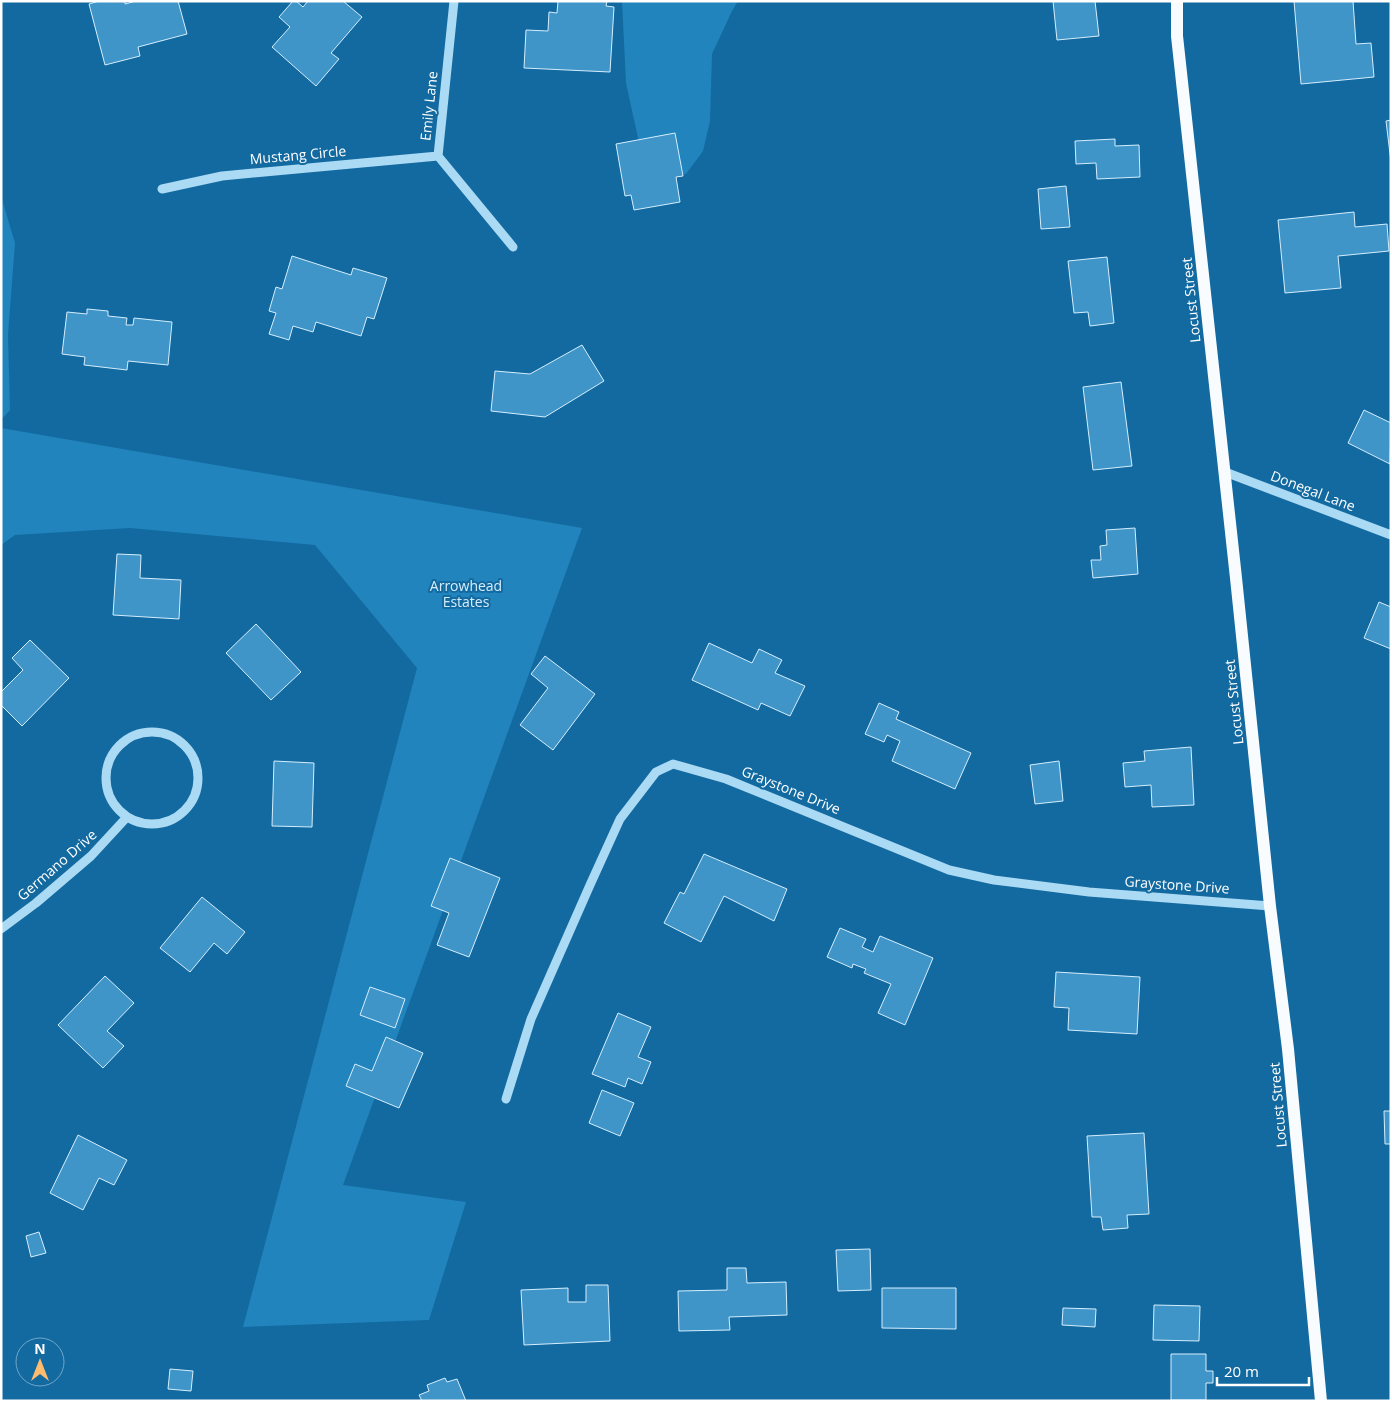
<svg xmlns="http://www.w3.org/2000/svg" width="1392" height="1402" font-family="'Open Sans',sans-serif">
<rect width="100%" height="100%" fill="#136aa0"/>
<path fill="#2184bd" d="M 622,1 L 738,1 L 732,11 L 712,54 L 710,121 L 703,151 L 686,174 L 661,178 L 638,138 L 626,83 Z
M 1,196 L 15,243 L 8,335 L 10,410 L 1,420 Z
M 1,428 L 582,528 L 343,1185 L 466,1202 L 429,1320 L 243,1327 L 417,668 L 315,545 L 130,528 L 15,535 L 1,545 Z"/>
<path fill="#4095c8" stroke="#d4eefe" d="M 99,1 L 125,1 L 125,4 L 136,1 L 178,1 L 187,34 L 138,47 L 140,56 L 105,65 L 89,4 Z
M 293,1 L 296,1 L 303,7 L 308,1 L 343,1 L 362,17 L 331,53 L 339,59 L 316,86 L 272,47 L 290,27 L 279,17 Z
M 558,1 L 607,1 L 606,6 L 614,7 L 610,72 L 524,68 L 526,30 L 548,31 L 549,12 L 557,13 Z
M 1053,1 L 1095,1 L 1099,36 L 1057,40 Z
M 1294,1 L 1353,1 L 1356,44 L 1371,43 L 1374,77 L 1301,84 Z
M 1391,120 L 1391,162 L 1386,121 Z
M 675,133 L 683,176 L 676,177 L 680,202 L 634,210 L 631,195 L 625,196 L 616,144 Z
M 1115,139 L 1115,146 L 1139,145 L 1140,177 L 1097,179 L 1096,163 L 1076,164 L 1075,141 Z
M 1066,186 L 1070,227 L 1041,229 L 1038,189 Z
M 1354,212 L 1355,227 L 1387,224 L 1389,251 L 1338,256 L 1341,288 L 1285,293 L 1278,220 Z
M 292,256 L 351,275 L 353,268 L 387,278 L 374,319 L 367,317 L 361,336 L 316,322 L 313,332 L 293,326 L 289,340 L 269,334 L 276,313 L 269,311 L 276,287 L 282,289 Z
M 1107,257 L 1114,323 L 1090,326 L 1088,312 L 1074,313 L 1068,261 Z
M 87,309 L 108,311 L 108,316 L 127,318 L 126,325 L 133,325 L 134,318 L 172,322 L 168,365 L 128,361 L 127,370 L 84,365 L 85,357 L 62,354 L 67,312 L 87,314 Z
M 582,345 L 604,381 L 545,417 L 491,411 L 495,371 L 530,374 Z
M 1121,382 L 1132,466 L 1093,470 L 1083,387 Z
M 1364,410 L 1391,423 L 1390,464 L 1348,443 Z
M 1135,528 L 1138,574 L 1093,578 L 1091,560 L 1101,560 L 1100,546 L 1107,545 L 1106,530 Z
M 117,554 L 141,555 L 140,578 L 181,580 L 179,619 L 113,615 Z
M 1379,602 L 1391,607 L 1391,649 L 1364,638 Z
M 256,624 L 301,672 L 271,700 L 226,653 Z
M 30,640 L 69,678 L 22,726 L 1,705 L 1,692 L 23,670 L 12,658 Z
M 709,643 L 752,663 L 759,649 L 782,660 L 775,673 L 805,686 L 790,716 L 761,703 L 758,710 L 692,680 Z
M 545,656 L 595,694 L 553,750 L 520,725 L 548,688 L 531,674 Z
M 879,703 L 899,712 L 896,719 L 971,753 L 955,789 L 892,761 L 900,741 L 887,735 L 884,742 L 865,734 Z
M 1191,747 L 1194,805 L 1152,807 L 1151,785 L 1125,787 L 1123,763 L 1145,761 L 1144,751 Z
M 274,761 L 314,763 L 312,827 L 272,826 Z
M 1059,761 L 1063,801 L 1035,804 L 1030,765 Z
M 704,854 L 787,889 L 774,921 L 724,896 L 701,942 L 664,923 L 680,892 L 684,894 Z
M 450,858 L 500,878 L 469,957 L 437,945 L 449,913 L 431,906 Z
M 202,897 L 245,932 L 227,954 L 214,943 L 190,972 L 160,948 Z
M 840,928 L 866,939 L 862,947 L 873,952 L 880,936 L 933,958 L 905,1025 L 878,1013 L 891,984 L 864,973 L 866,969 L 853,964 L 852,968 L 827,957 Z
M 1056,972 L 1140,977 L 1137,1034 L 1068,1030 L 1069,1008 L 1054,1007 Z
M 105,976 L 134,1003 L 107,1031 L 124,1046 L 103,1068 L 58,1025 Z
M 370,987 L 405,999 L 395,1028 L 360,1015 Z
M 618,1013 L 651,1027 L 638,1057 L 651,1062 L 642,1084 L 628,1078 L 625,1087 L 592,1074 Z
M 386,1037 L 423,1053 L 399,1108 L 346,1086 L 355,1064 L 372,1071 Z
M 602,1090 L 634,1103 L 620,1136 L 589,1123 Z
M 1384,1111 L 1391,1111 L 1391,1144 L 1385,1144 Z
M 1144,1133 L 1149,1214 L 1127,1215 L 1128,1228 L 1103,1230 L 1101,1217 L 1092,1217 L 1087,1136 Z
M 78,1135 L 127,1160 L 114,1185 L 99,1178 L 83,1210 L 50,1193 Z
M 39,1232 L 46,1253 L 31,1257 L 26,1236 Z
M 870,1249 L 871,1290 L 838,1291 L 836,1250 Z
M 727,1268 L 746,1268 L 747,1283 L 786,1282 L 787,1315 L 729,1317 L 730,1330 L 679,1331 L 678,1291 L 727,1290 Z
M 586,1285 L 608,1285 L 610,1341 L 524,1345 L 521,1290 L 568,1288 L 568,1302 L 586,1302 Z
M 882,1288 L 956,1288 L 956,1329 L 882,1328 Z
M 1154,1305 L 1200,1306 L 1199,1341 L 1153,1340 Z
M 1063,1308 L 1096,1309 L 1095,1327 L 1062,1325 Z
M 1171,1354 L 1206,1354 L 1206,1371 L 1213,1371 L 1213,1383 L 1206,1383 L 1206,1400 L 1171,1400 Z
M 170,1369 L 193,1371 L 191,1391 L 168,1389 Z
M 445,1378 L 447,1382 L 457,1379 L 466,1401 L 422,1401 L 419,1395 L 429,1391 L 427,1385 Z"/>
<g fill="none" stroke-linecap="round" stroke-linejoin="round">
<path stroke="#abdaf4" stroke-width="9" d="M 454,1 L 438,156 L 513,247
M 162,189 L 222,176 L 438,156
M 1225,472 L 1391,535
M106 778a46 46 0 1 1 92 0a46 46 0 1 1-92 0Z
M 1,929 L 36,903 L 91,856 L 127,817
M 506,1099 L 531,1019 L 590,885 L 620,819 L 656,772 L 673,764 L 726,779 L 949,870 L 994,880 L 1089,892 L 1270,906"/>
<path stroke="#f8fcff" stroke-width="12" d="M 1177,1 L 1177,36 L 1236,578 L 1270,906 L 1288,1049 L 1321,1401"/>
</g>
<g text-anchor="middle" stroke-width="4" stroke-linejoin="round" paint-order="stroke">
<g font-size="14" fill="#fff" stroke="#136aa0">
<text transform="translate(429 106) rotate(-84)" y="5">Emily Lane</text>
<text transform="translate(298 155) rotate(-5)" y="5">Mustang Circle</text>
<text transform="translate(1191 300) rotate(-96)" y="5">Locust Street</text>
<text transform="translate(1313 491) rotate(21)" y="5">Donegal Lane</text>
<text transform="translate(1234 702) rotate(-96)" y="5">Locust Street</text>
<text transform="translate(791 790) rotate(22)" y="5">Graystone Drive</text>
<text transform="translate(57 865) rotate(-41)" y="5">Germano Drive</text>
<text transform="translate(1177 885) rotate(4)" y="5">Graystone Drive</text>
<text transform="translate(1278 1105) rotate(-95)" y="5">Locust Street</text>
</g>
<g font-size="14" fill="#d4eefe" stroke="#136aa0">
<text x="466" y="591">Arrowhead<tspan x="466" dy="16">Estates</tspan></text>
</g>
</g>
<rect width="1392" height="1402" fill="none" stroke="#ffffff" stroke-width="5"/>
<g transform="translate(40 1362)"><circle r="24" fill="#136aa0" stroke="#71a6c6"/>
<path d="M0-4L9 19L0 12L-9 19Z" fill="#ffbb6e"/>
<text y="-8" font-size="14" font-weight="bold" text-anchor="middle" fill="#ffffff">N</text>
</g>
<path d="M1217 1377v8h92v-8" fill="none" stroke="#ffffff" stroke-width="2.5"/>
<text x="1224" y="1377" font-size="15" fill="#ffffff" stroke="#136aa0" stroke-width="4" paint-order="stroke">20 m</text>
</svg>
